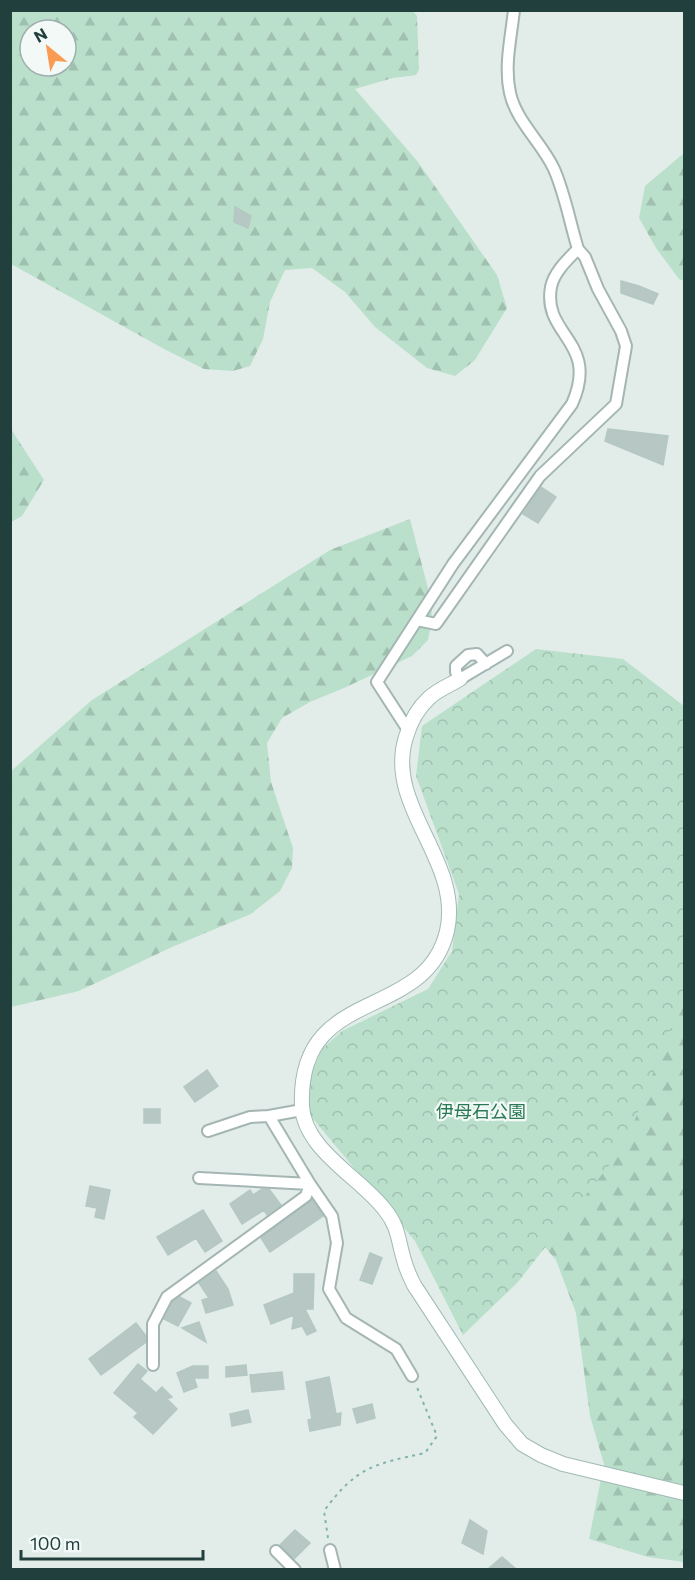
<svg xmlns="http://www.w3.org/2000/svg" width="695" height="1580" font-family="Commissioner,'Noto Sans JP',sans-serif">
<defs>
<pattern id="forest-firs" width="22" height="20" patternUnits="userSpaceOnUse" patternTransform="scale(1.5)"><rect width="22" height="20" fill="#bae0cb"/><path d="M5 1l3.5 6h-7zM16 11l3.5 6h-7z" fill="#a0c1af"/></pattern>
<pattern id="park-crowns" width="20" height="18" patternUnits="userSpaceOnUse" patternTransform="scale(1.5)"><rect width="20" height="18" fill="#bae0cb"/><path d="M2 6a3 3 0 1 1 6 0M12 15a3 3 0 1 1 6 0" fill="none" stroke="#a0c1af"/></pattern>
</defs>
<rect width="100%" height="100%" fill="#e2edea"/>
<path fill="url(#forest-firs)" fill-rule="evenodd" d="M 10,11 L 413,11 L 417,16 L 419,70 L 416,75 L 393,78 L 355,89 L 418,162 L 497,275 L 507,308 L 475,360 L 455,376 L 427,368 L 375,327 L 345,292 L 312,268 L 285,270 L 270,302 L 263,339 L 250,366 L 233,371 L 204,369 L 164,349 L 11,264 ZM 30,30 L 66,30 L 66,66 L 30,66 Z
M 684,153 L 684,281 L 679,279 L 656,248 L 639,218 L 645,186 Z
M 11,429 L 44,480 L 22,516 L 11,522 Z
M 410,519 L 431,600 L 432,619 L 428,640 L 412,656 L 344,688 L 310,702 L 282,718 L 267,743 L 271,782 L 293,848 L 292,868 L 280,891 L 251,914 L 172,947 L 79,991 L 11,1007 L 10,772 L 92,700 L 330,550 Z
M 684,833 L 684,1562 L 648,1557 L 589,1539 L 604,1464 L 590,1416 L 576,1313 L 556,1260 L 525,1224 Z"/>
<path fill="url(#park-crowns)" d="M 536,649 L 623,659 L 684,706 L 684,994 L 625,1145 L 518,1282 L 463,1335 L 415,1241 L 309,1114 L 303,1093 L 322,1049 L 342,1031 L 428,989 L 452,951 L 459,894 L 416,776 L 422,726 Z"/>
<path fill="#b7c8c4" stroke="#b4c7c3" stroke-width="1.5" d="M 235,207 L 251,216 L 248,228 L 234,222 Z
M 621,281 L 639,286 L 658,294 L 653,304 L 621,293 Z
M 608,429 L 668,436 L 663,465 L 605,441 Z
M 541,487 L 556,497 L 538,523 L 523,514 Z
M 207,1070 L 218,1086 L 195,1102 L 184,1087 Z
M 144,1109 L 160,1109 L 160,1123 L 144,1123 Z
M 90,1186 L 110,1190 L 104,1219 L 95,1217 L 97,1208 L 86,1206 Z
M 262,1189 L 269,1189 L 281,1205 L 267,1215 L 264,1210 L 242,1224 L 230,1204 L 250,1190 L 253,1195 Z
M 312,1200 L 323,1216 L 270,1252 L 261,1238 Z
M 203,1210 L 222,1241 L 205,1252 L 196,1238 L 168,1255 L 157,1237 Z
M 370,1253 L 382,1258 L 372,1284 L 360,1280 Z
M 216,1271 L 228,1289 L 233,1305 L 206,1313 L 202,1300 L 209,1298 L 199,1283 Z
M 294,1274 L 314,1274 L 313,1309 L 305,1309 L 316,1331 L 307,1335 L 302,1326 L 292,1329 L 294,1315 L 271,1324 L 264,1305 L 294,1293 Z
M 180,1297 L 191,1303 L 178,1326 L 164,1319 L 173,1302 Z
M 199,1322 L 206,1342 L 182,1328 Z
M 136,1323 L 146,1336 L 146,1342 L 101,1375 L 89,1359 Z
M 138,1364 L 147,1371 L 140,1379 L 156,1393 L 162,1387 L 172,1397 L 167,1399 L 177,1409 L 153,1434 L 134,1417 L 138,1413 L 114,1393 Z
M 246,1365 L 247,1375 L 226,1377 L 226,1367 Z
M 193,1366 L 208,1366 L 208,1378 L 194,1378 L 197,1387 L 184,1392 L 177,1373 Z
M 282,1372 L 284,1389 L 252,1392 L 250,1375 Z
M 329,1377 L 336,1414 L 341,1413 L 340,1425 L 310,1431 L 308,1420 L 312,1419 L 306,1382 Z
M 372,1404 L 375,1418 L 357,1423 L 353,1409 Z
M 248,1410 L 251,1422 L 232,1426 L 230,1414 Z
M 470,1520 L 487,1531 L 483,1554 L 462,1543 Z
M 295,1530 L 310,1543 L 294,1559 L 280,1545 Z
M 502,1557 L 516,1569 L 488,1569 Z"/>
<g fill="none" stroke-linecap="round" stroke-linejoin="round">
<g stroke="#a4b6b3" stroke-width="14">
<path id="street" d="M 417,620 L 436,624 L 540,476 L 616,404 L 626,346 L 621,331 L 598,289 L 585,257 L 578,249
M 486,664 L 477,654 L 468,655 L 456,666 L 456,672 L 460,679 L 507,651
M 408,730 L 377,682 L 453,564 L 572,404 C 600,341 542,336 551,287 C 554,272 568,259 578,249 C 570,223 565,194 554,169 C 542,143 516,121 510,93 C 504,66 511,38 514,10
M 302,1110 L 269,1116 L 310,1184 L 332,1216 L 337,1243 L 329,1289 L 346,1318 L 396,1349 L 412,1376
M 208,1131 L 250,1117 L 269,1116
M 199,1178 L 310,1184
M 153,1365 L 153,1324 L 167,1297 L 306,1196 L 310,1184
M 330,1550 L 335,1570
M 276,1551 L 295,1570"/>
</g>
<g stroke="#a0bab5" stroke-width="16">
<path id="secondary" d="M 460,679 C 450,685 437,690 429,698 C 418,708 410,723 406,737 C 384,806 463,861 447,931 C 425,1024 297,983 302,1106 C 304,1150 361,1178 385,1210 C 399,1227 398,1241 404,1260 C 406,1268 410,1277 414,1285 L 505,1424 L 522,1444 L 541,1455 L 563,1464 L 684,1493"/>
</g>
<path stroke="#81b3ac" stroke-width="2" stroke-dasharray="3 4.5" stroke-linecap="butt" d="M 328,1538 L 324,1511 C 356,1467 374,1464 425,1453 L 437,1436 L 416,1385"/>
<use href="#street" stroke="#fff" stroke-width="10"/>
<use href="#secondary" stroke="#fff" stroke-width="14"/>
</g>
<g text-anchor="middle" stroke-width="4.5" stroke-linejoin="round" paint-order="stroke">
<g font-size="18" fill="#297956" stroke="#f3f9f7">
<text x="481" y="1118">伊母石公園</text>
</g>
</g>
<rect width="695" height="1580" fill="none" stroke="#21403d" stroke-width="24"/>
<g transform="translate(48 48) rotate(330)"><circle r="28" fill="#f3f9f7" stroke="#9fafad" stroke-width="1.5"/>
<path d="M0-4.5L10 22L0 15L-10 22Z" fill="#fa9b54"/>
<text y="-9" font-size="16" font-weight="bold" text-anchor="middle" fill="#21403d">N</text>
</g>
<path d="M21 1550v9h182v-9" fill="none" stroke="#21403d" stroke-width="3"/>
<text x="30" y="1550" font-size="18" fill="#21403d" stroke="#f3f9f7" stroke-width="4.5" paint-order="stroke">100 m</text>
</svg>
